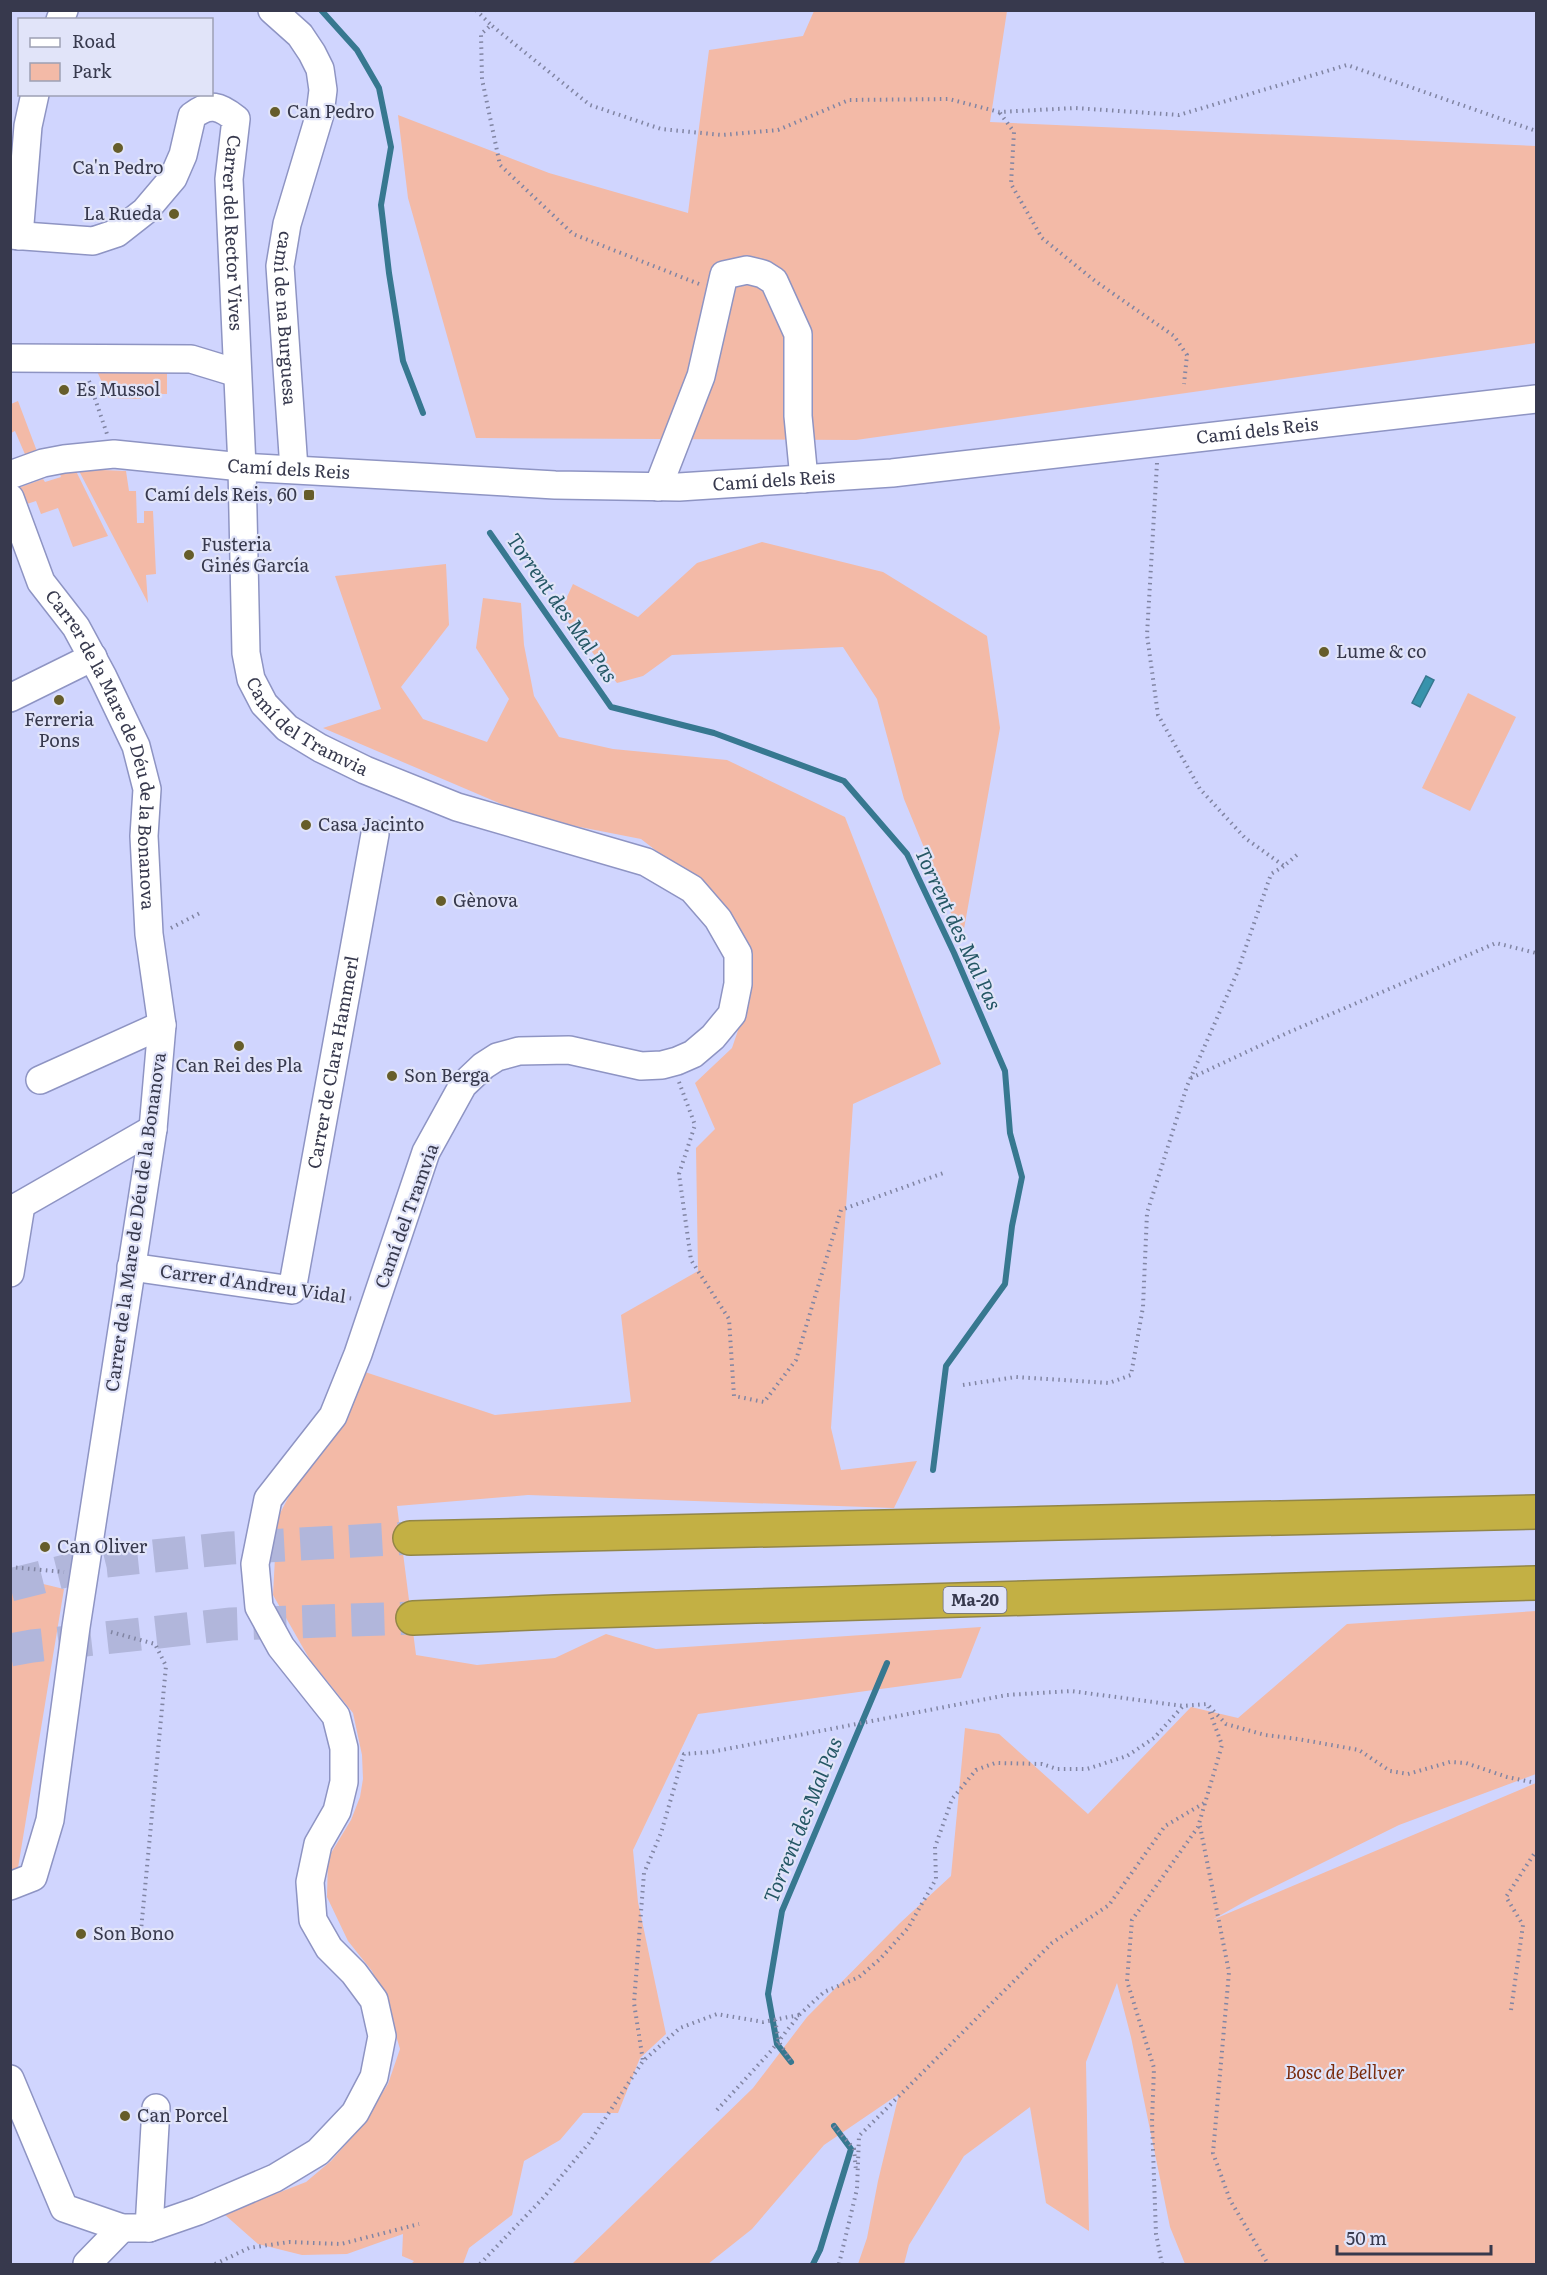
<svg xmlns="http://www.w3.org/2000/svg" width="1547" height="2275" font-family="Literata,serif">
<rect width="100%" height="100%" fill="#d0d5fe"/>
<path fill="#f3baa7" d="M 814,11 L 1007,11 L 990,122 L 1536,146 L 1536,343 L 856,440 L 476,438 L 408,198 L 398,115 L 549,173 L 688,213 L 709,50 L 803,36 Z
M 96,369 L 167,371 L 167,394 L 141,394 L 141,399 L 109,398 Z
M 18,401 L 38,454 L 27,459 L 15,431 L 11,433 L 11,404 Z
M 75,469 L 108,536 L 73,547 L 58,508 L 41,514 L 36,501 L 21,506 L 15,489 L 43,479 L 45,482 L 61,477 L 59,472 Z
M 78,469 L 126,471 L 129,491 L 136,491 L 137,523 L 144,523 L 144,511 L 153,511 L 156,574 L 146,575 L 148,603 Z
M 762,542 L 883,572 L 987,636 L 1000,728 L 962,940 L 904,799 L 877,699 L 843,647 L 672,655 L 643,676 L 617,683 L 560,612 L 573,584 L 638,617 L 697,563 Z
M 446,564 L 449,625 L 401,687 L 423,719 L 487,742 L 509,699 L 476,648 L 483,598 L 521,603 L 524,645 L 534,696 L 559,737 L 613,749 L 727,760 L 845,817 L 941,1064 L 853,1104 L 831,1428 L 841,1470 L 917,1461 L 894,1508 L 528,1495 L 397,1506 L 416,1655 L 477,1665 L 555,1658 L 606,1634 L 656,1649 L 981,1627 L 961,1678 L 698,1714 L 633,1850 L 638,1902 L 666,2034 L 640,2058 L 618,2113 L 583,2113 L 560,2140 L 524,2161 L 512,2215 L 469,2248 L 463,2264 L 411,2264 L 414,2261 L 402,2256 L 403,2234 L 347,2254 L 302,2255 L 258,2244 L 224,2214 L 306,2182 L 331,2161 L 360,2128 L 388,2084 L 400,2049 L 387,2005 L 372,1971 L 348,1941 L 327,1897 L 328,1858 L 351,1820 L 360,1797 L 363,1779 L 362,1755 L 353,1713 L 310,1660 L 273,1595 L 277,1519 L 298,1479 L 365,1372 L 495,1415 L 631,1402 L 621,1315 L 698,1271 L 696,1148 L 715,1129 L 695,1083 L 732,1048 L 750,995 L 746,956 L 693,879 L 641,839 L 534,818 L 323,728 L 381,709 L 335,576 Z
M 1468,693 L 1516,717 L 1470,811 L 1422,788 Z
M 10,1576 L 64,1589 L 17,1874 L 10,1871 Z
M 1536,1611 L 1536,1774 L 1399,1825 L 1251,1898 L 1212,1920 L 1536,1783 L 1536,2264 L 1185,2264 L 1170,2227 L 1131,2037 L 1117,1983 L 1086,2062 L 1089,2231 L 1046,2203 L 1030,2107 L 964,2156 L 909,2245 L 904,2264 L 858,2264 L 867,2238 L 878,2181 L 899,2094 L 824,2145 L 752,2229 L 708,2264 L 572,2264 L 753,2088 L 807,2017 L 900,1923 L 951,1876 L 965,1728 L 999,1734 L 1088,1814 L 1191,1707 L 1238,1718 L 1347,1624 Z"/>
<path fill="#3793ac" stroke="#377890" stroke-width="1.5" d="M 1426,676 L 1434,680 L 1420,707 L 1412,703 Z"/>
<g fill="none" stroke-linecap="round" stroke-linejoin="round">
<path stroke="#377890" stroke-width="6" d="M 321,10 L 357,50 L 379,88 L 391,147 L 381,205 L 389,273 L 403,361 L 423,413
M 490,533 L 611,707 L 714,733 L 844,781 L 907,854 L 954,953 L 1005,1071 L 1010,1133 L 1022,1177 L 1012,1226 L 1005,1284 L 946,1366 L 933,1470
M 791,2062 L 777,2044 L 768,1994 L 782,1911 L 887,1663
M 813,2264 L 820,2250 L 851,2149 L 834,2126"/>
<path stroke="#b1b6db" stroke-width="33" stroke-dasharray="33 16" stroke-linecap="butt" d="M 10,1585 L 106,1561 L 230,1548 L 410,1538
M 10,1650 L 32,1646 L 231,1624 L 413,1618"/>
<g stroke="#8e94c3" stroke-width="30">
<g id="minor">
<path id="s1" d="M 272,10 L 300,35 L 312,53 L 320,69 L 323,90 L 320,114 L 287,224 L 280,266 L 294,469"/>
<path d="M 60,20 L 64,10"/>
<path id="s2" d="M 10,235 L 93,241 L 117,233 L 145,211 L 173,178 L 183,155 L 192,116 C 210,102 220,106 236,119 L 229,179 L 242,467 L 246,653 L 251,679 L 264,704 L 287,728 L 320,748 L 365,770 L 457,807 L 646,862 L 692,889 L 718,919 L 738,954 L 738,984 L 732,1014 L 713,1037 L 693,1054 L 677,1061 L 662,1065 L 641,1066 L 569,1050 L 519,1051 L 497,1057 L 483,1066 L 463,1085 L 426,1152 L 358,1354 L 333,1416 L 268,1499 L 255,1564 L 259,1607 L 281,1647 L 336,1716 L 344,1748 L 344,1782 L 337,1811 L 318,1844 L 310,1882 L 313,1920 L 329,1948 L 354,1973 L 374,2000 L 382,2036 L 374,2077 L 355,2113 L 318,2152 L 275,2178 L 198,2211 L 149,2228 L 122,2228 L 64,2208 L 10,2079"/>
<path d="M 19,236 L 28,126 L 35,94"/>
<path d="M 10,358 L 191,359 L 237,373"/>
<path id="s3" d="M 10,475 L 43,463 L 64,459 L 114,454 L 242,467 L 421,477 L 555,485 L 679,487 L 892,473 L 1536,399"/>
<path d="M 658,487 L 701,376 L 724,275 L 747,270 L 763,274 L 774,281 L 798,334 L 798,416 L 804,479"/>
<path id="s4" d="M 10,498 L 41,582 L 76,627 L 103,677 L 136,746 L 147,789 L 144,836 L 149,934 L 162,1025 L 153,1129 L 76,1627 L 50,1820 L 33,1877 L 10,1886"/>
<path d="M 10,698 L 93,657"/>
<path d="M 40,1080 L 162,1025"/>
<path d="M 10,1211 L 153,1129"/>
<path id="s5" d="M 131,1267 L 292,1290 L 375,834"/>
<path d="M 10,1273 L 21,1205"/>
<path d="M 149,2228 L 156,2108"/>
<path d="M 87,2264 L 122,2228"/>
</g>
</g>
<g stroke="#928647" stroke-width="36">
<path id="highway" d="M 410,1538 L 1536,1512
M 413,1618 L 555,1612 L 1536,1583"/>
</g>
<path stroke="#8185a3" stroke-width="4" stroke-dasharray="1.5 4.5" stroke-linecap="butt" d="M 476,10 L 491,25
M 1000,113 L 1014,132 L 1011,184 L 1042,238 L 1095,281 L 1174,336 L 1187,355 L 1184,384
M 699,284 L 573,234 L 500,165 L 482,79 L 481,34 L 491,25 L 590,105 L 661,129 L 722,135 L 778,130 L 849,100 L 949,99 L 999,112 L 1075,108 L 1179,115 L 1347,65 L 1536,131
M 89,381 L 107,434
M 1157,463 L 1147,635 L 1158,715 L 1200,789 L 1245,838 L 1284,866 L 1298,854
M 171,928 L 200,913
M 1191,1078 L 1287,1033 L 1496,943 L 1536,953
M 679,1082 L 695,1125 L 679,1174 L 691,1260 L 729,1319 L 734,1396 L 764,1402 L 796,1360 L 841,1210 L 946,1172
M 314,1293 L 354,1299
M 963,1385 L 1016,1377 L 1109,1383 L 1131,1375 L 1143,1307 L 1147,1213 L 1187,1086 L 1237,973 L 1271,874 L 1284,866
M 10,1567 L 64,1572
M 111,1632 L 155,1644 L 166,1666 L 140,1941
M 1200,1826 L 1229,1972 L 1213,2153 L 1230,2200 L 1268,2264
M 1511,2010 L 1523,1925 L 1506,1897 L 1536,1851
M 799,2015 L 763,2022 L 717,2014 L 680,2028 L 643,2061 L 634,2003 L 644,1873 L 661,1833 L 684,1754 L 711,1752 L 1007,1695 L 1071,1691 L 1183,1706
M 775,2020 L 779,2042 L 791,2062
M 717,2110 L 771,2051 L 799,2015 L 824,1992 L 859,1977 L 880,1959 L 908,1928 L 936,1879 L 935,1847 L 952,1799 L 976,1770 L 995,1763 L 1042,1764 L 1057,1769 L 1087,1769 L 1127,1756 L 1154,1738 L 1183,1706 L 1207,1704 L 1226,1724 L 1265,1735 L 1298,1739 L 1359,1750 L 1390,1771 L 1408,1774 L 1450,1762 L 1466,1763 L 1507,1777 L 1536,1783
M 834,2126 L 854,2149 L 856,2171
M 215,2264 L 249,2248 L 289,2242 L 341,2244 L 419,2224
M 480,2264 L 544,2197 L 589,2143 L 643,2061
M 839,2264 L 857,2189 L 859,2136 L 1052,1943 L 1109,1905 L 1165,1826 L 1206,1802
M 1162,2264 L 1156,2234 L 1152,2122 L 1154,2068 L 1127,1981 L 1132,1920 L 1198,1827 L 1222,1745 L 1208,1707"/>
<use href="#minor" stroke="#fff" stroke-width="27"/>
<use href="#highway" stroke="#c3b044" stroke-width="33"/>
</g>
<g fill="#665d2a" stroke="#e1e4f9" stroke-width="2">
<circle cx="275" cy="112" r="6"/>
<circle cx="118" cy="148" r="6"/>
<circle cx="174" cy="214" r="6"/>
<circle cx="64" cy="390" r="6"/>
<rect x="303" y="489" width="12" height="12" rx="3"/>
<circle cx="189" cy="555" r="6"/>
<circle cx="1324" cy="652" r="6"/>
<circle cx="59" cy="700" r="6"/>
<circle cx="306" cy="825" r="6"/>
<circle cx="441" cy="901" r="6"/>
<circle cx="239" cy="1046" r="6"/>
<circle cx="392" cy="1076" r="6"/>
<circle cx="45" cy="1547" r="6"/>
<circle cx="81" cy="1934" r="6"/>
<circle cx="125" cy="2116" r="6"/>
</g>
<g text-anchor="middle" stroke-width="4.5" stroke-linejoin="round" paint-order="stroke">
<rect fill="#e1e4f9" stroke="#6a6c81" stroke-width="1.5" x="943.5" y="1587" width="63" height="26" rx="4.5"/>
<g font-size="16" font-weight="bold" fill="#37394d">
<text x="975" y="1606">Ma-20</text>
</g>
<g font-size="18" fill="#37394d" stroke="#e1e4f9" text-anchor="start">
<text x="287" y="118">Can Pedro</text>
<text x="118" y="174" text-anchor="middle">Ca'n Pedro</text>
<text x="162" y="220" text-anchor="end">La Rueda</text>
<text x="76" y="396">Es Mussol</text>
<text x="297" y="501" text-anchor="end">Camí dels Reis, 60</text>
<text x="201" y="551">Fusteria<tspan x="201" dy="21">Ginés García</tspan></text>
<text x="1336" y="658">Lume &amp; co</text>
<text x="59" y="726" text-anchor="middle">Ferreria<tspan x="59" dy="21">Pons</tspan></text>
<text x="318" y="831">Casa Jacinto</text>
<text x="453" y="907">Gènova</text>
<text x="239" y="1072" text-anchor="middle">Can Rei des Pla</text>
<text x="404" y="1082">Son Berga</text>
<text x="57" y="1553">Can Oliver</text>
<text x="93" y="1940">Son Bono</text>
<text x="137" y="2122">Can Porcel</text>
</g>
<g font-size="18" fill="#37394d" stroke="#e1e4f9">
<text dy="6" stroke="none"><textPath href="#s2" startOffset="416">Carrer del Rector Vives</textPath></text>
<text dy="6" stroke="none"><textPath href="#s1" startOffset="332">camí de na Burguesa</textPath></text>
<text dy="6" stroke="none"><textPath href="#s3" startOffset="1254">Camí dels Reis</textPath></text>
<text dy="6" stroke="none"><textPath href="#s3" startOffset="282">Camí dels Reis</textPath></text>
<text dy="6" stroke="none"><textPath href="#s3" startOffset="768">Camí dels Reis</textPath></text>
<text dy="6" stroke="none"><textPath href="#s2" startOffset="939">Camí del Tramvia</textPath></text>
<text dy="6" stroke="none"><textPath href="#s4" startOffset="274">Carrer de la Mare de Déu de la Bonanova</textPath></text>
<text dy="6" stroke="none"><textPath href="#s5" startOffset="394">Carrer de Clara Hammerl</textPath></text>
<text transform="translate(407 1216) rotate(-70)" y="6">Camí del Tramvia</text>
<text transform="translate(136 1222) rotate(-82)" y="6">Carrer de la Mare de Déu de la Bonanova</text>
<text transform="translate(253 1284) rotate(8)" y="6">Carrer d'Andreu Vidal</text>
</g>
<g font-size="18" font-style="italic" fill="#792b0c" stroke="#e1e4f9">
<text x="1345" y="2079">Bosc de Bellver</text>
</g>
<g font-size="20" font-style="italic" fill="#255765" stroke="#e1e4f9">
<text transform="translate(562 608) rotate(55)" y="7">Torrent des Mal Pas</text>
<text transform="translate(958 929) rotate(65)" y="7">Torrent des Mal Pas</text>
<text transform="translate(803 1820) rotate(-68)" y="7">Torrent des Mal Pas</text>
</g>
</g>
<rect width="1547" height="2275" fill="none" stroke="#37394d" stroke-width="24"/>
<rect x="18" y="18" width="195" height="78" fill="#e1e4f9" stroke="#9da0b4" stroke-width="1.5"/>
<rect x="30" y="38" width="30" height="9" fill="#ffffff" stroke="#9da0b4" stroke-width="1.5"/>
<text x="72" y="48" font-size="18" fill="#37394d">Road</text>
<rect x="30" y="63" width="30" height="18" fill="#f3baa7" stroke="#9da0b4" stroke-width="1.5"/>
<text x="72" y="78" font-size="18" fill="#37394d">Park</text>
<path d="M1337 2245v9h154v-9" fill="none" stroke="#37394d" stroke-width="3"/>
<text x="1346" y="2245" font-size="18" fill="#37394d" stroke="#e1e4f9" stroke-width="4.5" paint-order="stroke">50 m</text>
</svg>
